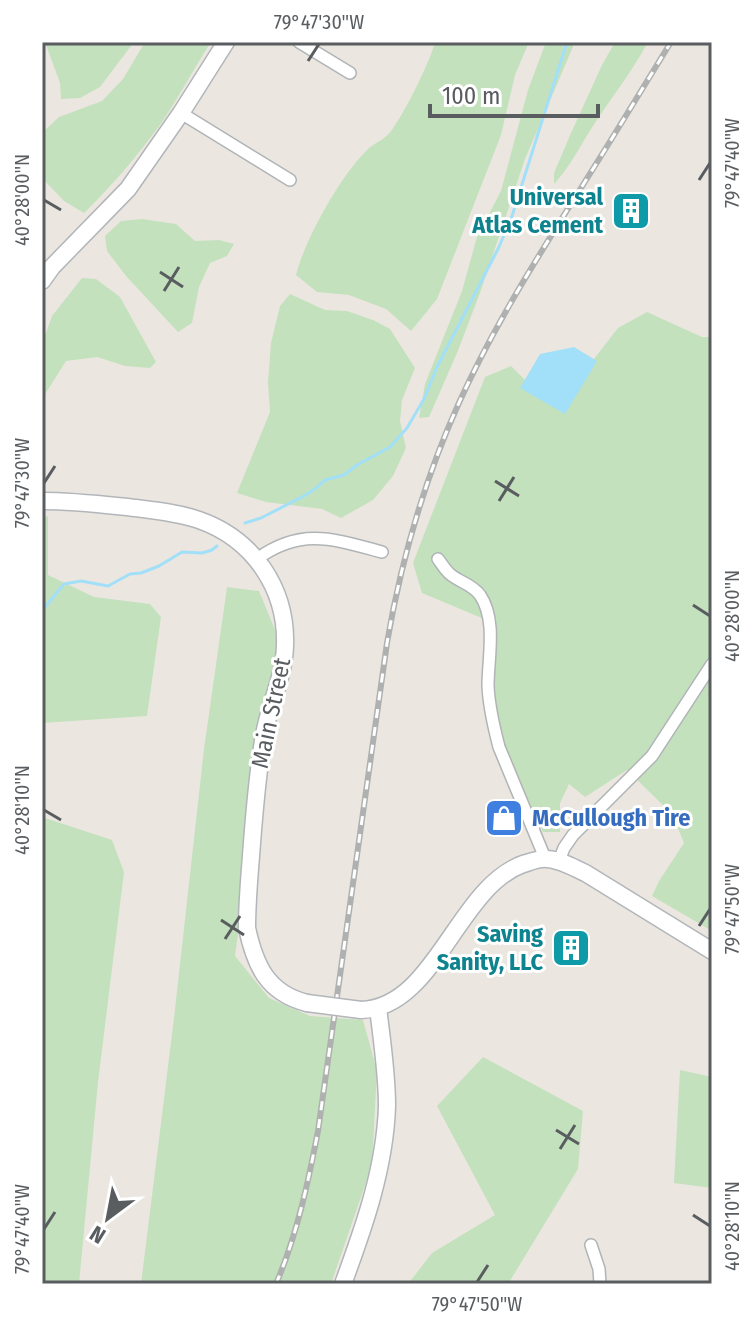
<svg xmlns="http://www.w3.org/2000/svg" width="754" height="1326" font-family="'Fira Sans Condensed',sans-serif">
<rect width="100%" height="100%" fill="#ebe7e0"/>
<path fill="#c3e1bd" d="M 45,42 L 134,42 L 100,87 L 80,98 L 61,99 L 60,83 Z
M 145,42 L 211,42 C 194,68 179,97 162,122 C 138,155 113,185 84,213 L 64,201 L 42,178 L 42,133 L 59,117 L 102,101 L 123,79 Z
M 435,42 L 529,42 L 515,75 L 501,135 L 437,299 L 411,331 L 386,309 L 349,295 L 317,292 L 296,275 C 305,239 340,177 366,151 C 373,143 385,140 391,131 C 404,114 430,62 435,42 Z
M 546,42 L 575,42 L 525,159 L 480,293 L 457,353 L 429,417 L 419,418 L 425,384 L 462,291 L 477,237 L 501,191 L 528,90 Z
M 615,42 L 648,42 C 632,72 611,98 593,126 C 580,146 570,167 554,184 L 554,173 L 571,133 L 602,65 Z
M 142,219 L 176,224 L 195,241 L 219,240 L 234,244 L 227,256 L 210,263 L 199,287 L 192,323 L 178,332 L 126,276 L 107,251 L 105,236 L 121,221 Z
M 82,278 L 96,279 L 120,297 L 156,362 L 150,368 L 125,366 L 97,357 L 66,361 L 42,399 L 42,344 L 52,316 Z
M 290,294 L 325,310 L 347,311 L 373,320 L 390,329 L 415,368 L 402,400 L 400,421 L 406,448 L 393,476 L 373,500 L 341,518 L 322,509 L 266,502 L 237,493 L 270,412 L 268,382 L 271,343 L 280,306 Z
M 647,312 L 702,337 L 712,337 L 712,931 L 652,896 L 659,881 L 684,843 L 672,814 L 627,770 L 585,797 L 569,784 L 560,803 L 560,832 L 543,832 L 487,720 L 489,621 L 422,593 L 413,563 L 485,377 L 511,366 L 539,394 L 562,400 L 618,328 Z
M 48,516 L 48,575 L 94,597 L 150,604 L 161,617 L 147,716 L 42,723 L 42,518 Z
M 227,587 L 259,591 L 278,637 L 235,956 L 269,998 L 310,1016 L 363,1020 L 377,1071 L 372,1165 L 331,1284 L 141,1284 L 174,1018 L 204,749 Z
M 42,817 L 112,840 L 124,872 L 98,1082 L 79,1284 L 42,1284 Z
M 483,1057 L 583,1111 L 578,1169 L 508,1284 L 408,1284 L 432,1253 L 495,1215 L 437,1106 Z
M 680,1070 L 712,1077 L 712,1188 L 674,1183 Z"/>
<path fill="#a2dff8" d="M 574,347 L 597,361 L 565,414 L 520,388 L 540,354 Z"/>
<g fill="none" stroke-linecap="round" stroke-linejoin="round">
<path stroke="#a2dff8" stroke-width="3" d="M 245,523 L 261,518 L 302,497 L 315,489 L 325,480 L 344,475 L 357,465 L 390,447 L 407,428 L 424,399 L 437,367 L 499,247 L 512,216 L 567,42
M 42,608 L 45,607 L 64,584 L 81,581 L 108,586 L 130,574 L 141,573 L 159,566 L 182,552 L 202,553 L 212,550 L 217,546"/>
<g stroke="#b1b4b7" stroke-width="14">
<path id="street" d="M 299,42 L 350,73
M 181,113 L 290,180
M 257,559 C 301,527 334,539 382,552
M 438,559 C 442,564 445,570 450,574 C 459,582 472,584 480,595 C 497,620 488,658 488,686 C 489,707 494,728 499,747 L 545,858
M 559,861 L 564,848 L 573,835 L 652,756 L 712,664
M 591,1245 L 599,1269 L 600,1284"/>
</g>
<g stroke="#b2b6ba" stroke-width="19">
<path id="secondary" d="M 42,281 L 52,267 L 128,189 L 181,113 L 226,42
M 42,501 C 71,501 98,504 127,507 C 150,510 176,512 199,520 C 253,539 287,588 285,646 C 284,677 269,705 264,735 C 257,775 254,815 251,856 C 249,880 247,904 247,928 C 255,965 267,993 307,1003
M 361,1010 C 435,1008 457,888 523,864 C 530,862 540,858 547,859 C 561,860 575,868 587,874 L 712,951
M 343,1284 C 364,1227 385,1168 387,1106 C 387,1073 382,1041 378,1008"/>
</g>
<use href="#street" stroke="#fff" stroke-width="11"/>
<use href="#secondary" stroke="#fff" stroke-width="16"/>
<g stroke="#afb0b0" stroke-width="6">
<path id="rail" d="M 276,1284 C 297,1235 308,1183 318,1131 L 387,643 C 401,561 424,481 458,405 C 492,329 537,258 581,188 C 612,139 641,91 671,42"/>
</g>
<use href="#rail" stroke="#fff" stroke-width="3" stroke-dasharray="9" stroke-linecap="butt"/>
<g stroke="#b2b6ba" stroke-width="19" stroke-linecap="butt">
<path id="secondary-bridge" d="M 307,1003 L 361,1010"/>
</g>
<use href="#secondary-bridge" stroke="#fff" stroke-width="16"/>
</g>
<path fill="none" stroke="#595d60" stroke-width="3" d="M 308,61 L 319,44M 699,180 L 710,163M 44,200 L 61,210M 160,272 L 183,287M 164,291 L 179,267M 495,481 L 519,496M 44,483 L 55,466M 499,501 L 514,477M 693,605 L 710,616M 44,810 L 61,820M 221,920 L 244,935M 699,926 L 710,909M 225,939 L 240,916M 556,1130 L 579,1144M 560,1149 L 575,1125M 693,1215 L 710,1226M 44,1229 L 55,1212M 477,1282 L 488,1265"/>
<defs>
<g id="building-square" transform="scale(2)"><rect x="-9" y="-9" width="18" height="18" rx="4" fill="#0f9aa8" stroke="#fff"/><path d="M-4-6H4V6H1V3H-1V6H-4ZM-2.5-4.3h1.7v1.8h-1.7ZM.8-4.3h1.7v1.8H.8ZM-2.5-1h1.7V.8h-1.7ZM.8-1h1.7V.8H.8Z" fill="#fff"/></g>
<g id="shop-square" transform="scale(2)"><rect x="-9" y="-9" width="18" height="18" rx="4" fill="#3f7fe0" stroke="#fff"/><path d="M-5-2.5h2.3a2.7 3.5 0 0 1 5.4 0H5L5.5 6h-11ZM-1.5-2.5h3a1.5 2.3 0 0 0-3 0Z" fill="#fff"/></g>
</defs>
<g fill-rule="evenodd">
<use href="#building-square" x="631" y="211"/>
<use href="#shop-square" x="504" y="818"/>
<use href="#building-square" x="571" y="948"/>
</g>
<g text-anchor="middle" stroke-width="6" stroke-linejoin="round" paint-order="stroke">
<g font-size="24" font-weight="bold" fill="#0d838f" stroke="#fff" text-anchor="end">
<text x="603" y="205">Universal<tspan x="603" dy="28">Atlas Cement</tspan></text>
<text x="543" y="942">Saving<tspan x="543" dy="28">Sanity, LLC</tspan></text>
</g>
<g font-size="24" fill="#595d60" stroke="#fff">
<text transform="translate(271 713) rotate(-78)" y="8">Main Street</text>
</g>
<g font-size="24" font-weight="bold" fill="#366cbe" stroke="#fff" text-anchor="start">
<text x="532" y="826">McCullough Tire</text>
</g>
</g>
<rect width="754" height="1326" fill="none" stroke="#ffffff" stroke-width="88"/>
<g transform="translate(108 1218) rotate(212)" stroke="#ffffff" stroke-width="6" paint-order="stroke">
<path d="M0-6L14 30L0 20L-14 30Z" fill="#595d60"/>
<text y="-12" font-size="22" font-weight="bold" text-anchor="middle" fill="#595d60">N</text>
</g>
<path d="M430 104v12h168v-12" fill="none" stroke="#595d60" stroke-width="4"/>
<text x="442" y="104" font-size="24" fill="#595d60" stroke="#ffffff" stroke-width="6" paint-order="stroke">100 m</text>
<rect x="44" y="44" width="666" height="1238" fill="none" stroke="#595d60" stroke-width="3"/>
<g font-size="20" text-anchor="middle" fill="#595d60">
<text x="319" y="29">79°47'30"W</text>
<text transform="translate(732 163) rotate(-90)" y="7">79°47'40"W</text>
<text transform="translate(22 200) rotate(-90)" y="7">40°28'00"N</text>
<text transform="translate(22 483) rotate(-90)" y="7">79°47'30"W</text>
<text transform="translate(732 616) rotate(-90)" y="7">40°28'00"N</text>
<text transform="translate(22 810) rotate(-90)" y="7">40°28'10"N</text>
<text transform="translate(732 909) rotate(-90)" y="7">79°47'50"W</text>
<text transform="translate(732 1226) rotate(-90)" y="7">40°28'10"N</text>
<text transform="translate(22 1229) rotate(-90)" y="7">79°47'40"W</text>
<text x="477" y="1311">79°47'50"W</text>
</g>
</svg>
